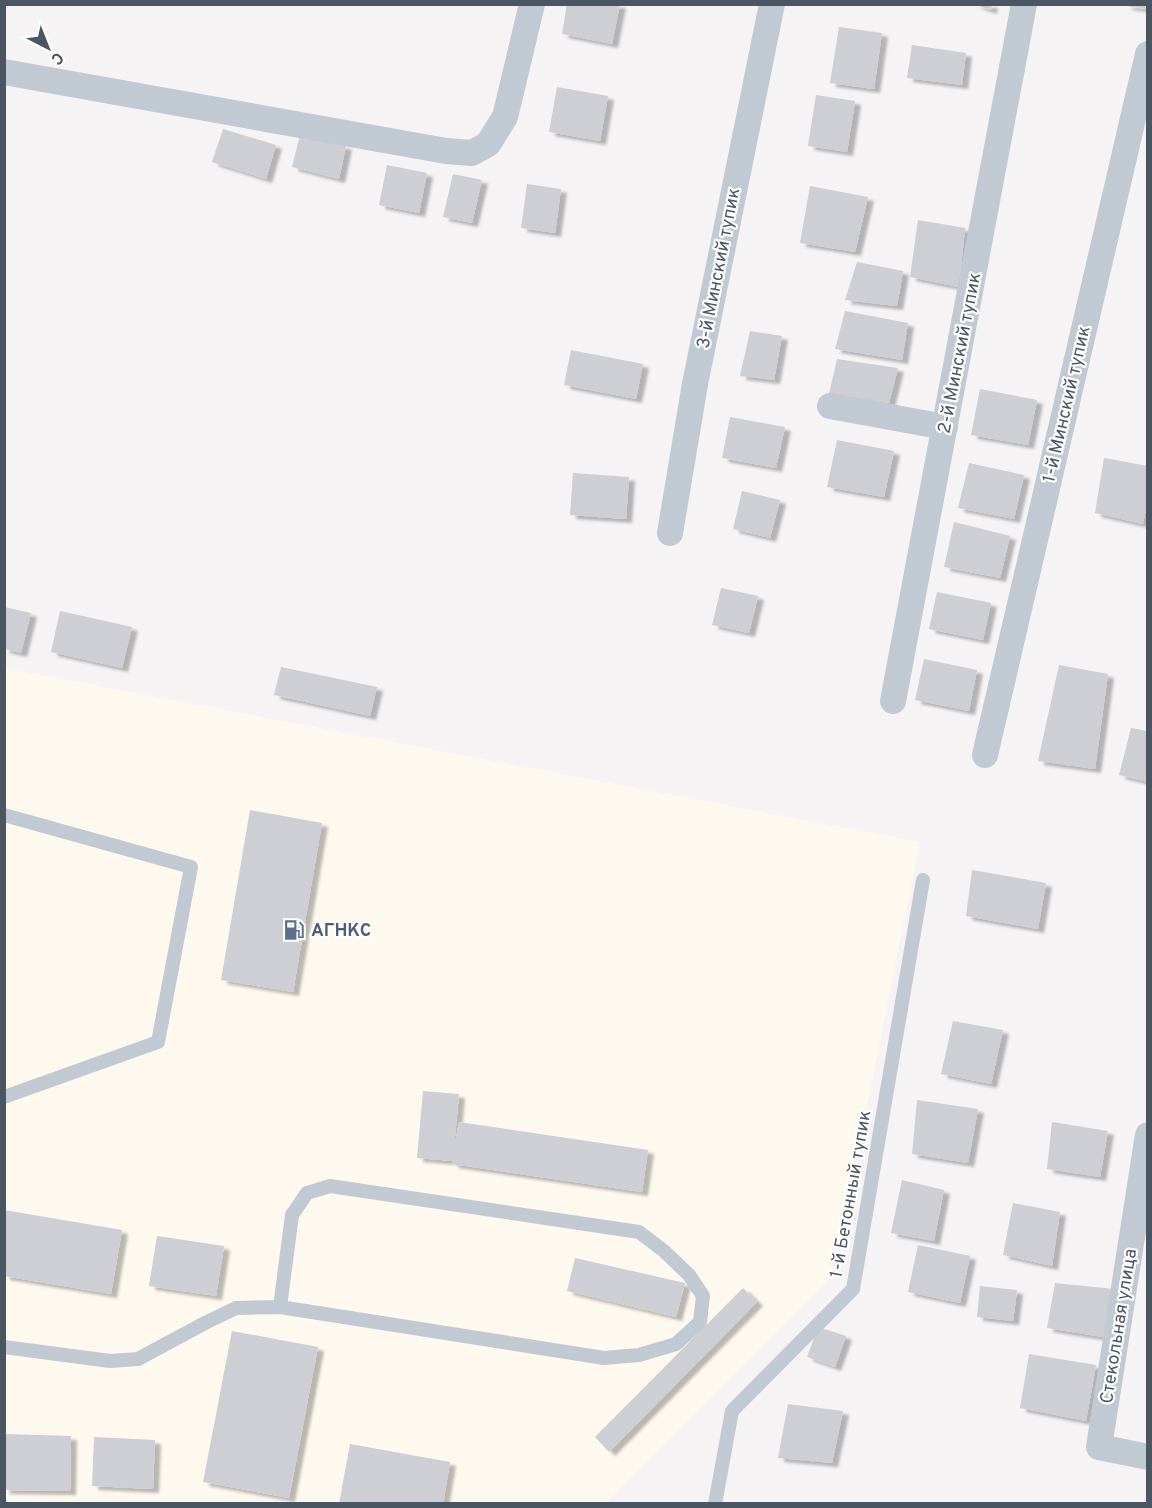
<svg xmlns="http://www.w3.org/2000/svg" width="1152" height="1508" font-family="Overpass,sans-serif">
<defs>
<filter id="shadow"><feDropShadow dx="6" dy="4" stdDeviation="1.5" flood-color="#0004"/></filter>
</defs>
<rect width="100%" height="100%" fill="#f5f3f3"/>
<path fill="#fdf9ef" d="M 4,668 L 920,842 L 833,1276 L 606,1503 L 5,1503 Z"/>
<path fill="#cdcfd5" filter="url(#shadow)" d="M 567,4 L 620,4 L 612,44 L 562,34 Z
M 973,4 L 992,4 L 991,10 Z
M 1126,4 L 1148,4 L 1148,9 L 1126,6 Z
M 839,27 L 882,33 L 874,89 L 830,83 Z
M 912,45 L 966,53 L 962,85 L 907,78 Z
M 557,87 L 608,96 L 600,141 L 549,132 Z
M 816,95 L 855,101 L 847,152 L 808,146 Z
M 223,129 L 276,145 L 266,179 L 212,162 Z
M 300,135 L 346,146 L 339,179 L 292,167 Z
M 387,165 L 427,173 L 419,213 L 379,205 Z
M 453,174 L 482,180 L 472,223 L 443,217 Z
M 527,184 L 561,189 L 555,233 L 521,228 Z
M 810,186 L 868,197 L 855,252 L 800,243 Z
M 918,220 L 965,228 L 959,287 L 910,277 Z
M 857,262 L 903,271 L 897,306 L 845,300 Z
M 845,311 L 908,323 L 902,360 L 835,349 Z
M 750,331 L 782,336 L 774,380 L 740,376 Z
M 571,350 L 643,364 L 636,399 L 564,385 Z
M 837,359 L 898,368 L 889,403 L 829,394 Z
M 980,389 L 1037,400 L 1028,445 L 971,435 Z
M 730,417 L 785,427 L 776,468 L 722,458 Z
M 837,440 L 894,451 L 884,497 L 827,487 Z
M 1104,458 L 1148,466 L 1148,499 L 1143,524 L 1095,513 Z
M 969,463 L 1024,475 L 1014,519 L 958,508 Z
M 573,473 L 629,477 L 626,519 L 570,515 Z
M 742,491 L 780,500 L 770,538 L 733,529 Z
M 954,522 L 1010,536 L 1000,578 L 944,567 Z
M 721,588 L 758,596 L 749,633 L 712,625 Z
M 937,592 L 991,603 L 983,640 L 929,629 Z
M 4,607 L 31,613 L 21,653 L 4,649 Z
M 60,611 L 132,627 L 122,668 L 51,652 Z
M 924,659 L 977,670 L 969,711 L 915,700 Z
M 1059,665 L 1108,674 L 1095,769 L 1038,761 Z
M 281,667 L 377,687 L 370,716 L 274,695 Z
M 1131,728 L 1148,731 L 1148,782 L 1119,775 Z
M 250,810 L 322,823 L 293,992 L 221,980 Z
M 972,870 L 1046,883 L 1038,929 L 966,916 Z
M 953,1021 L 1003,1030 L 991,1084 L 941,1074 Z
M 423,1091 L 459,1094 L 454,1148 L 459,1122 L 648,1150 L 642,1192 L 452,1164 L 453,1161 L 417,1158 Z
M 917,1100 L 978,1109 L 968,1163 L 912,1154 Z
M 1052,1122 L 1108,1131 L 1100,1177 L 1047,1169 Z
M 902,1180 L 944,1190 L 934,1241 L 891,1233 Z
M 1013,1203 L 1060,1212 L 1052,1266 L 1003,1255 Z
M 4,1210 L 122,1230 L 111,1294 L 4,1276 Z
M 157,1236 L 224,1246 L 216,1296 L 149,1286 Z
M 918,1245 L 970,1256 L 960,1303 L 908,1292 Z
M 575,1258 L 685,1283 L 676,1317 L 567,1291 Z
M 1055,1283 L 1114,1289 L 1103,1337 L 1047,1328 Z
M 980,1286 L 1017,1290 L 1013,1321 L 977,1317 Z
M 743,1288 L 757,1302 L 609,1452 L 595,1437 Z
M 818,1327 L 846,1336 L 835,1367 L 807,1357 Z
M 232,1331 L 318,1347 L 289,1498 L 203,1482 Z
M 1029,1354 L 1096,1365 L 1086,1421 L 1020,1408 Z
M 788,1404 L 843,1411 L 832,1463 L 778,1458 Z
M 4,1434 L 71,1436 L 70,1491 L 4,1490 Z
M 94,1437 L 155,1440 L 153,1489 L 92,1486 Z
M 350,1444 L 450,1462 L 443,1504 L 339,1504 Z"/>
<g fill="none" stroke-linecap="round" stroke-linejoin="round">
<path stroke="#c1cad2" stroke-width="14" d="M 4,815 L 191,867 L 158,1042 L 4,1097
M 4,1347 L 110,1361 L 138,1359 L 205,1323 L 236,1308 L 280,1307 L 604,1358 L 639,1355 L 676,1344 L 700,1322 L 703,1296 L 689,1275 L 664,1251 L 639,1232 L 330,1186 L 307,1193 L 292,1215 L 280,1307
M 715,1504 L 732,1411 L 853,1289 L 923,880"/>
<path stroke="#c1cad2" stroke-width="26" d="M 4,72 L 446,151 L 472,153 L 488,144 L 505,117 L 532,4
M 830,406 L 945,427
M 670,533 L 695,384 L 772,4
M 893,701 L 1024,4
M 985,755 L 1148,54
M 1148,1135 L 1099,1447 L 1148,1457"/>
</g>
<defs>
<g id="fuel-bare" transform="scale(1.62)"><path d="M-5.5-6h7V0h2V4h1.3V-2.5L3-4.5l.8-.8L6-3V5H2.5V1h-1V6h-7ZM-4.2-4.7v3.2H.2V-4.7Z" fill="#5c6f8a" stroke="#fff" stroke-width="2.5" paint-order="stroke"/></g>
</defs>
<g fill-rule="evenodd">
<use href="#fuel-bare" x="294" y="930"/>
</g>
<g text-anchor="middle" stroke-width="4.5" stroke-linejoin="round" paint-order="stroke">
<g font-size="18" fill="#4a5661" stroke="#fff">
<text transform="translate(718 268) rotate(-79)" y="6">3-й Минский тупик</text>
<text transform="translate(959 353) rotate(-79)" y="6">2-й Минский тупик</text>
<text transform="translate(1066 404) rotate(-77)" y="6">1-й Минский тупик</text>
<text transform="translate(850 1194) rotate(-80)" y="6">1-й Бетонный тупик</text>
<text transform="translate(1118 1326) rotate(-81)" y="6">Стекольная улица</text>
</g>
<g font-size="18" font-weight="bold" fill="#4e5e75" stroke="#fff" text-anchor="start">
<text x="311" y="936">АГНКС</text>
</g>
</g>
<rect width="1152" height="1508" fill="none" stroke="#4a5661" stroke-width="12"/>
<g transform="translate(48 48) rotate(138)" stroke="#ffffff" stroke-width="4.5" paint-order="stroke">
<path d="M0-4.5L10 22L0 15L-10 22Z" fill="#4a5661"/>
<text y="-9" font-size="16" font-weight="bold" text-anchor="middle" fill="#4a5661">С</text>
</g>
</svg>
